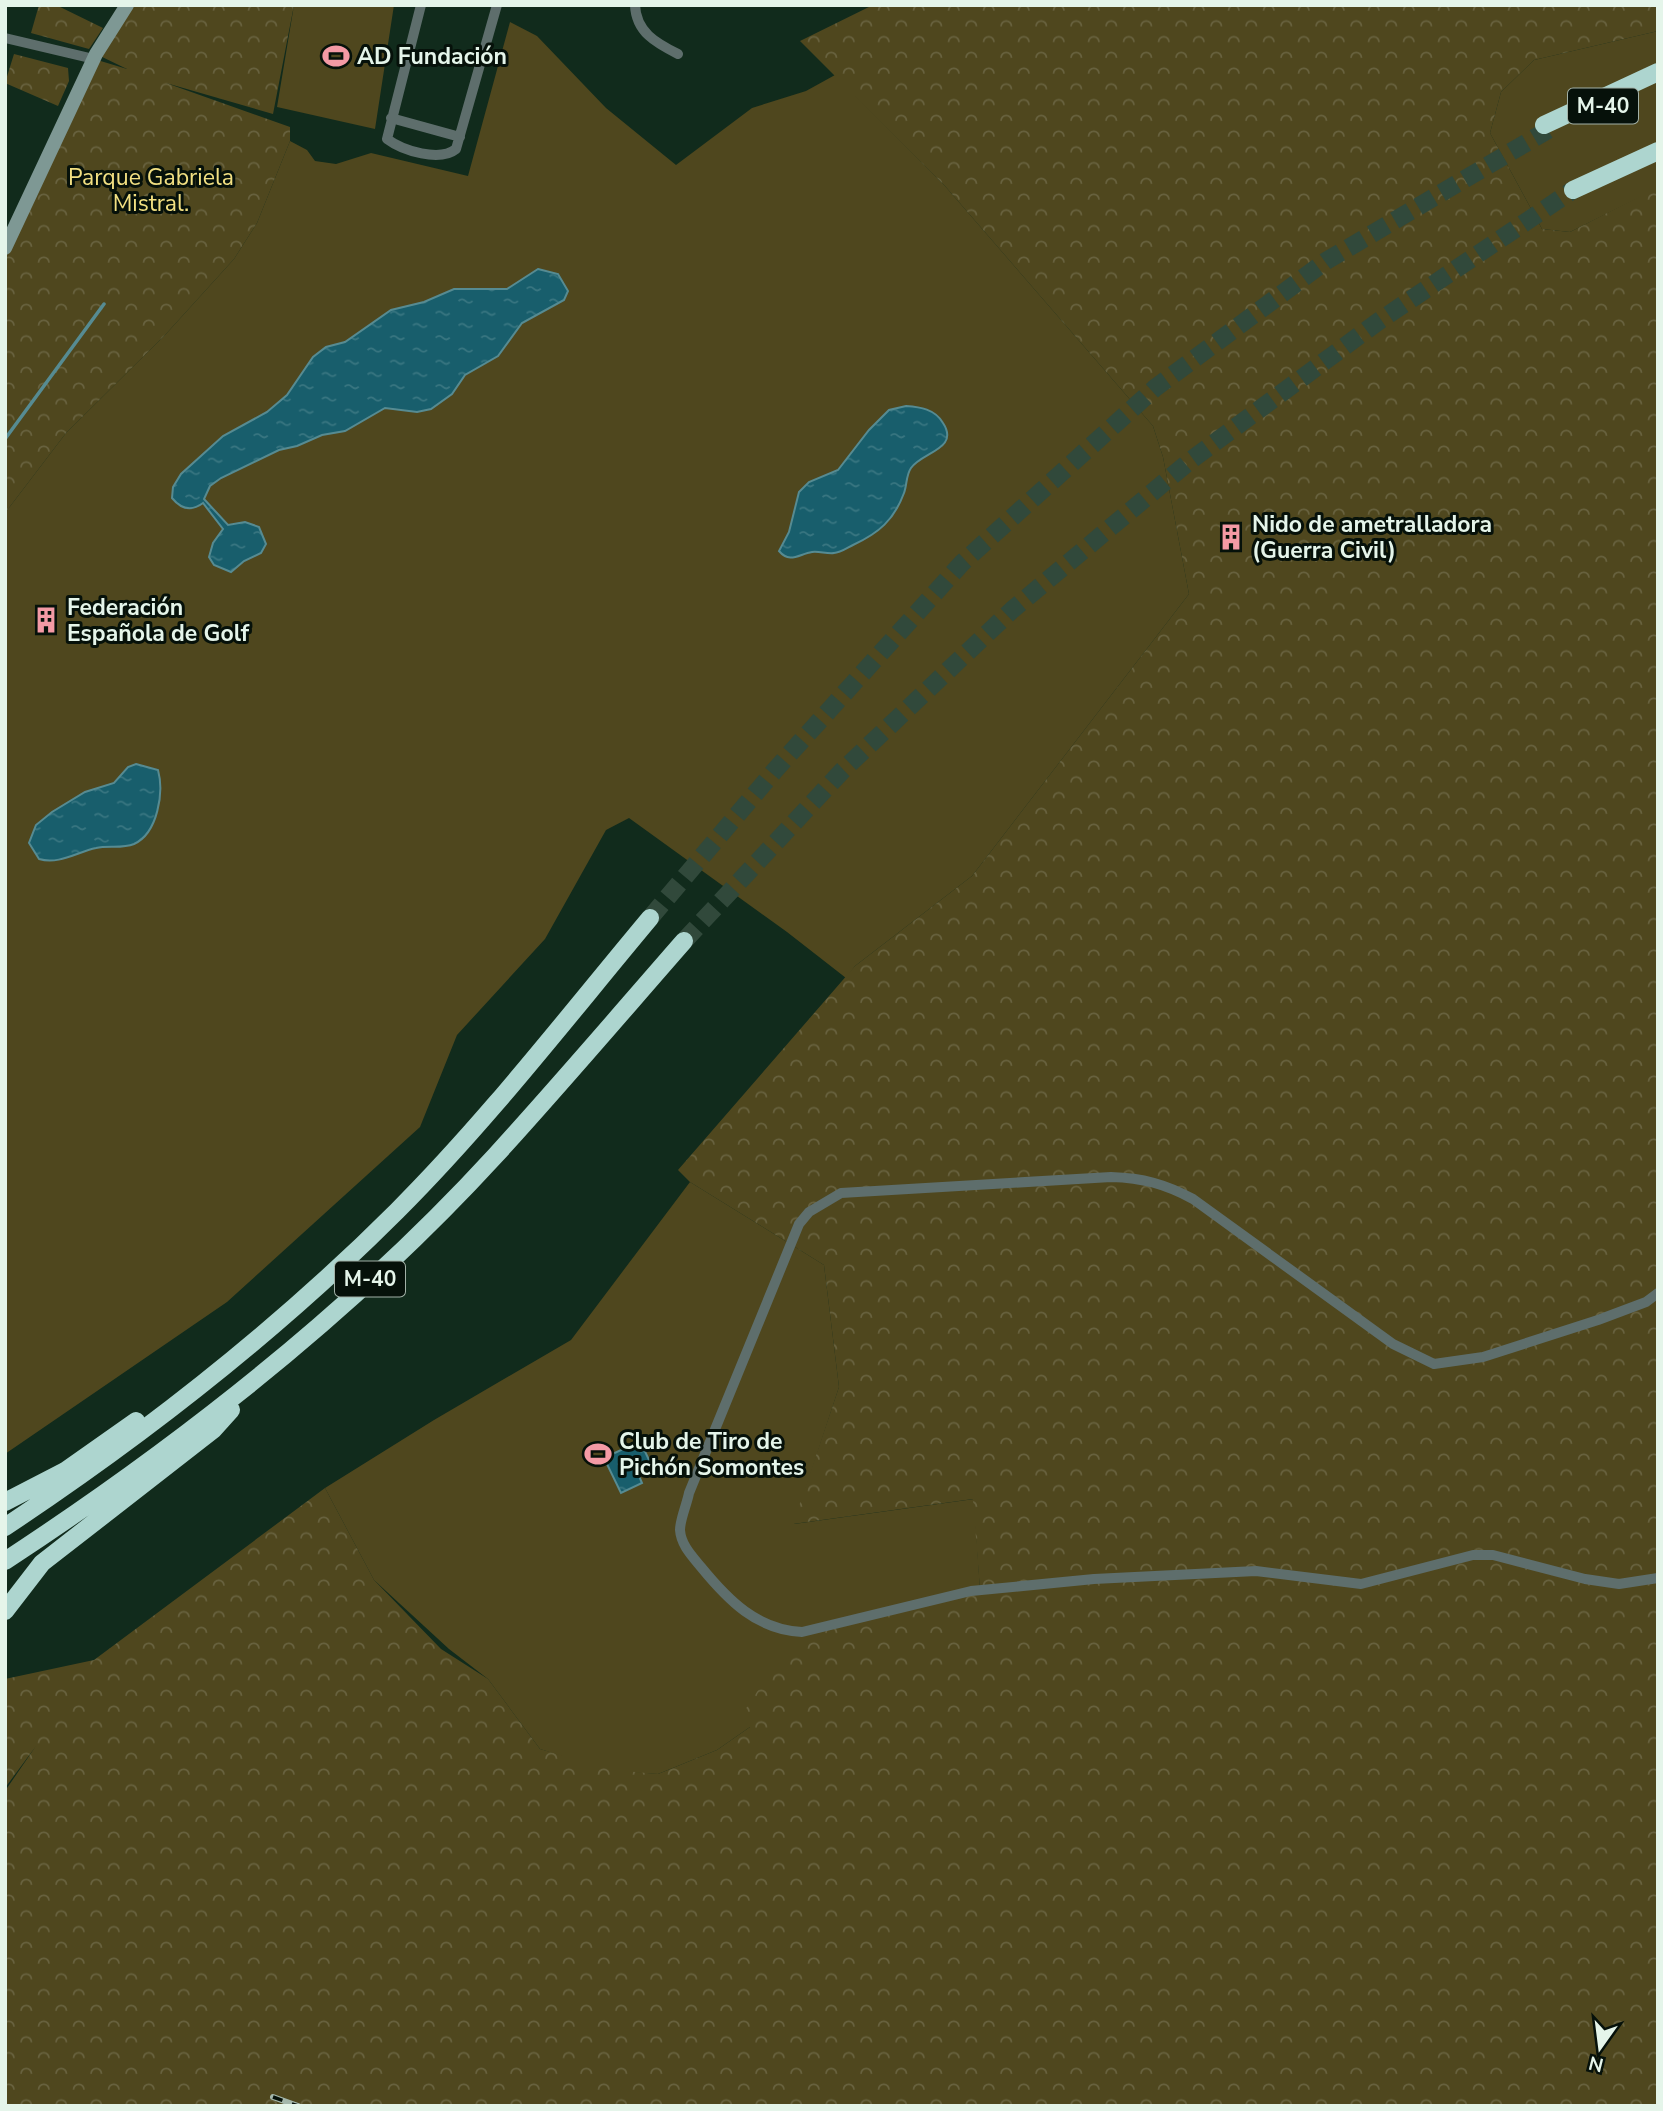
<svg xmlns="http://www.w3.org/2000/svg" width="1663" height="2111" font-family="'Nunito Sans',sans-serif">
<defs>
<pattern id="forest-crowns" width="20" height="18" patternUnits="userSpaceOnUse" patternTransform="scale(1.75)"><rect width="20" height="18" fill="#4f471e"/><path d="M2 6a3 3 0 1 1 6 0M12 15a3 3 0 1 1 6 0" fill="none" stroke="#68623f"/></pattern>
<pattern id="water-ripples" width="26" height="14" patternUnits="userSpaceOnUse" patternTransform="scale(1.75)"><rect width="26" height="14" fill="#185e6c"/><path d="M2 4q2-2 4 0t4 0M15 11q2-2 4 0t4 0" fill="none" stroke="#397681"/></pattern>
</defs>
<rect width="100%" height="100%" fill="#112b1c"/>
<path fill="#4f471e" d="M 294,5 L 394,5 L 375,129 L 277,107 Z
M 510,22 L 537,36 L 606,108 L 676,165 L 752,108 L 806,91 L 835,75 L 945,186 L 1153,426 L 1163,457 L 1189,594 L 972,876 L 855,966 L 846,978 L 787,932 L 629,818 L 606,830 L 545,939 L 457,1035 L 420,1127 L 227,1302 L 5,1454 L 5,513 L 66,433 L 165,335 L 234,259 L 257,223 L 290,141 L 307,150 L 315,161 L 336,164 L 371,153 L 468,176 Z
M 1658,31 L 1658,188 L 1570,232 L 1542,229 L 1490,133 L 1501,92 L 1534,60 Z
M 690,1182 L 824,1265 L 839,1387 L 794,1524 L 974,1499 L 980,1590 L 750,1727 L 717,1750 L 658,1774 L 608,1771 L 540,1749 L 488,1679 L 449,1649 L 374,1580 L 325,1488 L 434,1420 L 571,1340 Z"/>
<path fill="url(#forest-crowns)" d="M 39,5 L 56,5 L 103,28 L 89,49 L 31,33 Z
M 127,5 L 294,5 L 273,114 L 166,83 L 290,127 L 290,141 L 257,223 L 234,259 L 165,335 L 66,433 L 5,513 L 5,258 L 94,59 L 127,69 L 96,54 Z
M 873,5 L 1658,5 L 1658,31 L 1534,60 L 1501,92 L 1490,133 L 1542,229 L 1570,232 L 1658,187 L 1658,2106 L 5,2106 L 5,1791 L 36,1746 L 5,1788 L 5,1679 L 94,1660 L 325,1488 L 374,1580 L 441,1649 L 488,1679 L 540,1749 L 613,1770 L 658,1774 L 717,1750 L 750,1727 L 745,1710 L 780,1657 L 802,1632 L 980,1590 L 973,1499 L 793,1524 L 839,1387 L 824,1265 L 690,1182 L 678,1170 L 855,966 L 972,876 L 1189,594 L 1163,457 L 1153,426 L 945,186 L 800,41 Z
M 14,54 L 68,68 L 69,81 L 58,106 L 5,83 Z"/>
<path fill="url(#water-ripples)" stroke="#568b92" stroke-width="2" d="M 538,269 L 558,274 L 568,291 L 564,300 L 522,323 L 498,356 L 465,375 L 452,394 L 431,409 L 417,412 L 385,408 L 345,431 L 322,435 L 297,446 L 279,450 L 221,478 L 210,486 L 204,499 L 228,525 L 245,522 L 259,527 L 266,544 L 261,553 L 244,561 L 231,572 L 214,565 L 209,557 L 213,543 L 223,529 L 203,503 C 191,512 181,509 172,498 L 173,487 L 181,474 L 223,436 L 267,412 L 287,395 L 313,357 L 326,347 L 345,342 L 391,310 L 424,302 L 454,289 L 507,289 Z
M 906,406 C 920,407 935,409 943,423 C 960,449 922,452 911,468 C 906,475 907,485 904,493 C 894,520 879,533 853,545 C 847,548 840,553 834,553 C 827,554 819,551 812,552 C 799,554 790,564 779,551 L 789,532 L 799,492 L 809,482 L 838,470 L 869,430 L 889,410 Z
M 136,764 L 158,770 C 164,792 158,833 134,844 C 122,849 108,845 96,848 C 77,852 59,865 39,859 L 29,843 L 36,825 L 52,812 L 85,792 L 114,783 L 128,767 Z
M 640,1441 L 650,1462 L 636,1469 L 642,1483 L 621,1493 L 604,1458 Z"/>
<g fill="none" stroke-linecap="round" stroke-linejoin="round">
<path stroke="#568b92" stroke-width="3.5" d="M 5,439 L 104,304
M 1657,2106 L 1658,2105"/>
<path stroke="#31493b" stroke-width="18" stroke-dasharray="18 9" stroke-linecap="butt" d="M 650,918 L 776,769 L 962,563 L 1155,388 L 1326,261 L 1548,130
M 684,941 L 843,770 L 1012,610 L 1191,460 L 1379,321 L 1573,190"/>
<path stroke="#5e6e6c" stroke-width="10" d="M 421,5 L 387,139 C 403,151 440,162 456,149 L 497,5
M 635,5 C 636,32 656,43 678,54
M 5,38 L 94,59
M 391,118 L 460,137
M 1658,1293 L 1646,1302 L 1598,1320 L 1483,1357 L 1434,1364 L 1393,1344 L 1193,1199 C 1165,1184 1143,1178 1111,1177 L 841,1193 L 809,1212 L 799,1224 L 689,1493 C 687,1504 680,1519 680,1530 C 681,1545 692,1556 701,1567 C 728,1600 757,1630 802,1632 L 971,1591 L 1094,1579 L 1256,1571 L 1361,1584 L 1473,1555 L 1493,1555 L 1585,1579 L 1619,1584 L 1658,1578"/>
<path stroke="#7e9894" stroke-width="14" d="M 5,248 L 96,54 L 127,5"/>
<path stroke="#add5cf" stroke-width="18" d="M 1544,125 L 1658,72
M 1573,190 L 1658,151
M 5,1502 L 65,1471 L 136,1421
M 5,1527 C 145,1434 278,1330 397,1211 C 488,1120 568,1016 650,918
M 5,1561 C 182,1445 352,1312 495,1156 C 559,1086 621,1013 684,941
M 5,1611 L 42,1563 L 213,1430 L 231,1410"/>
<g stroke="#a4b7ab" stroke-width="6">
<path id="rail" d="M 273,2097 L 298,2106"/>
</g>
<use href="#rail" stroke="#06110a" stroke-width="3.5" stroke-dasharray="10" stroke-linecap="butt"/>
</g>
<defs>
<g id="stadium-bare" transform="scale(2.1)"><path d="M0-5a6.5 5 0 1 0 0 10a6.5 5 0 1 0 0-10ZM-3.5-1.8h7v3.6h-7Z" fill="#f49aa5" stroke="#06110a" stroke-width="2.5" paint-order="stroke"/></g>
<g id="building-bare" transform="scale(2.1)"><path d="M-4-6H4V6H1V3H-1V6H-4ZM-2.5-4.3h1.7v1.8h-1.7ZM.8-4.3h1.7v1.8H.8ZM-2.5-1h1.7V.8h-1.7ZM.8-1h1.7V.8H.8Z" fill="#f49aa5" stroke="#06110a" stroke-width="2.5" paint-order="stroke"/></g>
</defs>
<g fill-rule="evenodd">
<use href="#stadium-bare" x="336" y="56"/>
<use href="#building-bare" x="1231" y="537"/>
<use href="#building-bare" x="46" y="620"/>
<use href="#stadium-bare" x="598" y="1454"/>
</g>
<g text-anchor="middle" stroke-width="6" stroke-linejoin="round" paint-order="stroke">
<g fill="#06110a" stroke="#a2b1a7" stroke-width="2">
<rect x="1568" y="88.5" width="70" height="35" rx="5"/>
<rect x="335" y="1261.5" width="70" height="35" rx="5"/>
</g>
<g font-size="21" font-weight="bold" fill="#e5f5ea">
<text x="1603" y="113">M-40</text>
<text x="370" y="1286">M-40</text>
</g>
<g font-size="23" font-weight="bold" fill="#e5f5ea" stroke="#06110a" text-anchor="start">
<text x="357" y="64">AD Fundación</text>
<text x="1252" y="532">Nido de ametralladora<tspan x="1252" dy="26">(Guerra Civil)</tspan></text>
<text x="67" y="615">Federación<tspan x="67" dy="26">Española de Golf</tspan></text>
<text x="619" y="1449">Club de Tiro de<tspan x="619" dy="26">Pichón Somontes</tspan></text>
</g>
<g font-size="23" fill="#f2e082" stroke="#06110a">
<text x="151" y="185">Parque Gabriela<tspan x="151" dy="26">Mistral.</tspan></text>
</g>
</g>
<rect width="1663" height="2111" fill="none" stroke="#e5f5ea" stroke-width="14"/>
<g transform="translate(1600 2048) rotate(194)" stroke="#06110a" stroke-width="5" paint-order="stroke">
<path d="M0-5L12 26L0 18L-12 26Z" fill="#e5f5ea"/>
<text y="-10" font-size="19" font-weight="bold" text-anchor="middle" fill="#e5f5ea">N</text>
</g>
</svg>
